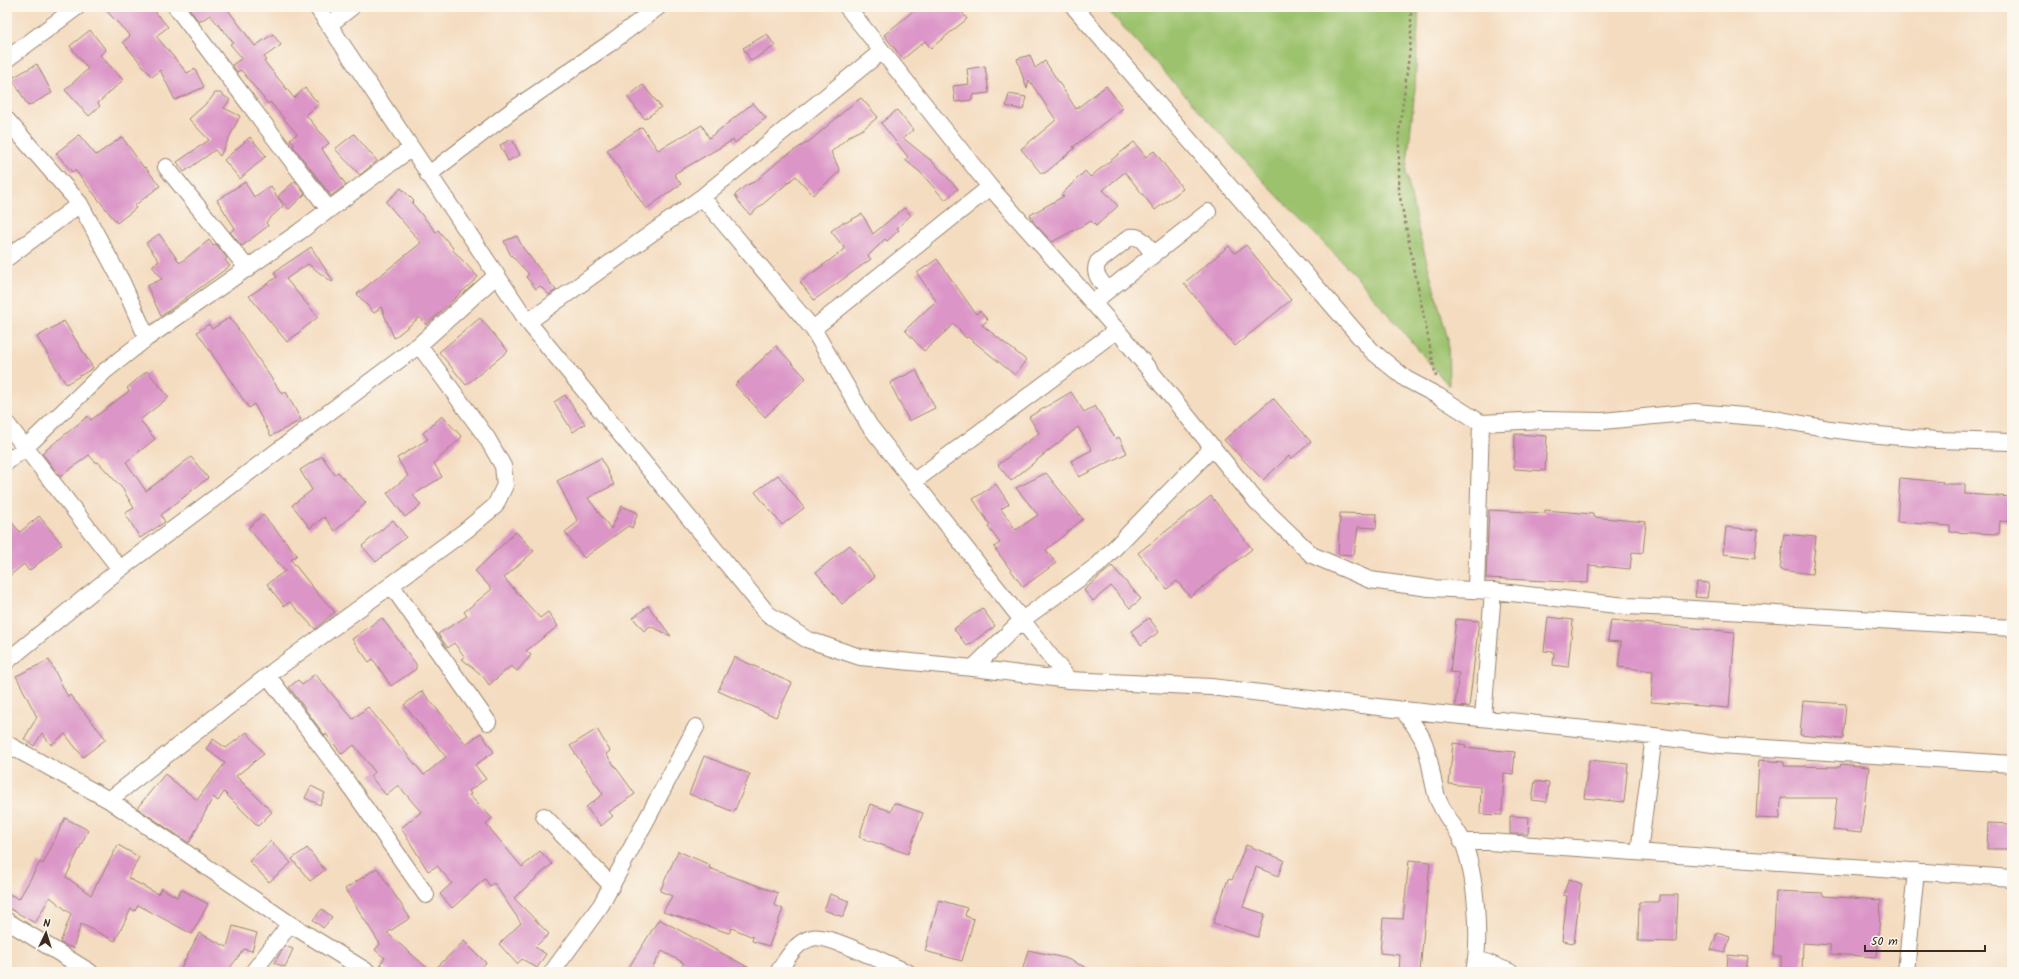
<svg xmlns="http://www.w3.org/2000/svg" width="2019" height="979" font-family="Kalam,sans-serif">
<rect width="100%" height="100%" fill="#fbf7ec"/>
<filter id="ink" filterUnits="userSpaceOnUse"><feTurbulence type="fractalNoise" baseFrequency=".025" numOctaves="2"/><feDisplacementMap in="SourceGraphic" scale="8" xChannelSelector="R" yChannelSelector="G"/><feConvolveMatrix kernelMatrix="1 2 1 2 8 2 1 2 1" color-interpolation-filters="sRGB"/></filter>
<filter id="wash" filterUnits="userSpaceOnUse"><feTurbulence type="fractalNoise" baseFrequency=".012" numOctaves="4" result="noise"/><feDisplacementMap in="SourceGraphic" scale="16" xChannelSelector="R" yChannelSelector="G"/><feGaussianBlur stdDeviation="0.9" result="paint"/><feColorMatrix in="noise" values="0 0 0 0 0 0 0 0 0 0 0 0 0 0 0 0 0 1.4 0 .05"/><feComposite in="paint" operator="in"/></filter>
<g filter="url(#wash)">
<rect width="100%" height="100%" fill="#f4dcc0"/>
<path fill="#9cc26d" stroke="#6c7646" d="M 1105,7 L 1419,7 L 1415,89 L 1406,173 L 1419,233 L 1448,340 L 1449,386 L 1354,274 L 1266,184 Z"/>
<g id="blocks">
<path fill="#db95c7" d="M 103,7 L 151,7 L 168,27 L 156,36 L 187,73 L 195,69 L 204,87 L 175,100 L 160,70 L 152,77 L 123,42 L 130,36 Z
M 188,7 L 226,7 L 255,46 L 273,34 L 281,45 L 264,57 L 266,60 L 264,61 L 294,98 L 305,88 L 319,104 L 306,115 L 329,143 L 322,149 L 346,185 L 331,196 L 293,146 L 294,144 L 290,139 L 297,134 L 270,102 L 268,104 L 241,70 L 237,72 L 232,65 L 242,58 L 230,44 L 233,42 L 210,15 L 199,22 Z
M 918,7 L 958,7 L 967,19 L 931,48 L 925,41 L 903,59 L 884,35 Z
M 90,30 L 106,50 L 100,55 L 123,80 L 98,103 L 100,106 L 89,116 L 65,90 L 88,69 L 70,46 Z
M 767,34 L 775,46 L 751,61 L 743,48 Z
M 1030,55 L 1035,68 L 1045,61 L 1076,109 L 1106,86 L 1123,108 L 1073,147 L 1075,148 L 1045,173 L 1041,173 L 1021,149 L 1056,120 L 1029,80 L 1027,89 L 1017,59 Z
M 37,64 L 52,93 L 28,106 L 12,78 Z
M 985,66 L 989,93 L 972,95 L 972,100 L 955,102 L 953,86 L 969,84 L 967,69 Z
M 643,85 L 661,107 L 645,119 L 627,97 Z
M 215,93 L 220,93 L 230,100 L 224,108 L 240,116 L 220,156 L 215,150 L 184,172 L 177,162 L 209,140 L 189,119 L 210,100 Z
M 1009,94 L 1026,97 L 1023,110 L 1006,106 Z
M 861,98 L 878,117 L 863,129 L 851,135 L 831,152 L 840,171 L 813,195 L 796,176 L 750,215 L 739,202 L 735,195 L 745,186 L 756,181 L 782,158 L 811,140 L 855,102 Z
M 753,103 L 766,118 L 735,143 L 733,140 L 674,174 L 681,184 L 646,209 L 607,150 L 642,127 L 658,150 L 702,125 L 709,138 Z
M 897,110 L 913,130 L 903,138 L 934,163 L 958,189 L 945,200 L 920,172 L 905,160 L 908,157 L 881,123 Z
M 354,134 L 377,161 L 360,175 L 335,149 Z
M 79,135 L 96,155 L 122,137 L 144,168 L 145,167 L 160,186 L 134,206 L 136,208 L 117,223 L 75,170 L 72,172 L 56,153 Z
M 250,137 L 266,156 L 240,179 L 224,160 Z
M 512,139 L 520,155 L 508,161 L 500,145 Z
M 1134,142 L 1146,157 L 1154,151 L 1183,189 L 1155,210 L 1125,172 L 1103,190 L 1118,206 L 1096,226 L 1091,221 L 1052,242 L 1034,223 L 1030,215 L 1064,196 L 1061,195 L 1085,171 L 1090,177 Z
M 295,181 L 305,194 L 289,209 L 278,197 L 283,206 L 266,222 L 268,226 L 242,246 L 230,232 L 235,228 L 217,200 L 245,182 L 254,197 L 271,186 L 277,197 Z
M 401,188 L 414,201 L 412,203 L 436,232 L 438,230 L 453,248 L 452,249 L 478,277 L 426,325 L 420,317 L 394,338 L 381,307 L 374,313 L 357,294 L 421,243 L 386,202 Z
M 904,208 L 911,215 L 897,228 L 899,230 L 887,241 L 885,239 L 868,256 L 871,259 L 814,300 L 800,282 L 845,249 L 831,231 L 843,222 L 845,223 L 862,214 L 873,234 Z
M 159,234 L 180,263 L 209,240 L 213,246 L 216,244 L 227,258 L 225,260 L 230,266 L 161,316 L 147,286 L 162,279 L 152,266 L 159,261 L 146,243 Z
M 517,236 L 523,248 L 556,290 L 549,295 L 540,286 L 536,289 L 526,277 L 529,274 L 510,254 L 504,241 Z
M 1246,245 L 1291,300 L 1235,346 L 1184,283 L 1229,246 L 1235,253 Z
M 311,247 L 333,281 L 332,282 L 308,264 L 286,279 L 318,317 L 287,342 L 249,296 L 277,277 L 274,272 Z
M 937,259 L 976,314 L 980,311 L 988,320 L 982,325 L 1026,360 L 1015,375 L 968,337 L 966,338 L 954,324 L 924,351 L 905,330 L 936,301 L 917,273 Z
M 230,317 L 282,394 L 286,392 L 301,420 L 271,436 L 254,404 L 249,408 L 197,332 L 209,324 L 212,329 Z
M 480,318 L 508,351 L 466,385 L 439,352 Z
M 64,321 L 93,368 L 66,384 L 37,337 Z
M 776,346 L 806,378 L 765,417 L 735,385 Z
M 916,370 L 935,408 L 909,421 L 890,383 Z
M 147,371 L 169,397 L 140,420 L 155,439 L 126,462 L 146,491 L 191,457 L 208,478 L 161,515 L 165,522 L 140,538 L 125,513 L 134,508 L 122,488 L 98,462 L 96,463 L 89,455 L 60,477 L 42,453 L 88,416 L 91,420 L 129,391 L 127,388 Z
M 1071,392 L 1084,412 L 1095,406 L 1116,439 L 1119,437 L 1127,453 L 1079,477 L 1071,461 L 1092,450 L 1078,427 L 1011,481 L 998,465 L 1039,433 L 1029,417 Z
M 565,395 L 585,424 L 573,432 L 554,402 Z
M 1273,398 L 1311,442 L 1291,459 L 1289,456 L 1263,480 L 1224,440 Z
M 442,416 L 462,437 L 434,463 L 442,477 L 413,495 L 421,505 L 405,517 L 387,493 L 408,476 L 397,458 L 428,439 L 423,433 Z
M 1515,434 L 1547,436 L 1545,471 L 1514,469 Z
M 322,456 L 335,475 L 338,472 L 366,503 L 335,531 L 324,517 L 310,528 L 292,505 L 312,490 L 300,470 Z
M 601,458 L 614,485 L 588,498 L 611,529 L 622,506 L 638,513 L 632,528 L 628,526 L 584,558 L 565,532 L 578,522 L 557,481 Z
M 1046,473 L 1083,519 L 1046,550 L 1056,563 L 1023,587 L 994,547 L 1000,543 L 988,527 L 990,525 L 973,499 L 996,484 L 1009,504 L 1001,509 L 1016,530 L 1038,515 L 1016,488 Z
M 778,475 L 804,508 L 782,525 L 755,492 Z
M 1900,478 L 1943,482 L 1942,484 L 1965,484 L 1965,494 L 2012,497 L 2012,522 L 2000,521 L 1999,534 L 1950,532 L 1950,526 L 1897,522 Z
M 1211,496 L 1252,549 L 1190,597 L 1177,581 L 1167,589 L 1138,553 Z
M 1489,510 L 1545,513 L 1545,510 L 1593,514 L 1593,517 L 1646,522 L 1643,553 L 1632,552 L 1630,569 L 1589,565 L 1588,583 L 1486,578 Z
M 1340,513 L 1377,514 L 1376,528 L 1358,527 L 1354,555 L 1338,554 Z
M 263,515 L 297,555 L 291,560 L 318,594 L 335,612 L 315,629 L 290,602 L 284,606 L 267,584 L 285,571 L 248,528 Z
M 39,516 L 62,544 L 29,571 L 24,564 L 7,578 L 7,517 L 20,532 Z
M 393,520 L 406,537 L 376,562 L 362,546 Z
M 1726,527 L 1758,530 L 1755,558 L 1723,554 Z
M 516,532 L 534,551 L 504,578 L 540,618 L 548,612 L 558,626 L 526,651 L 531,655 L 517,671 L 511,666 L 489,685 L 483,676 L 462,659 L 465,657 L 454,643 L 448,648 L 438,634 L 467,616 L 464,612 L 492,589 L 475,571 Z
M 1784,534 L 1816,537 L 1812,574 L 1780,570 Z
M 850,545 L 875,577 L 842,604 L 816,572 Z
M 1112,566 L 1141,599 L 1130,608 L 1111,586 L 1093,601 L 1084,590 Z
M 1697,582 L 1709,583 L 1707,598 L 1695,597 Z
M 648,606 L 671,636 L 650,626 L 644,631 L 633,618 Z
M 982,608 L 995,626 L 967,646 L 954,629 Z
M 1548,617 L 1573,620 L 1568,667 L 1553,665 L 1554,652 L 1544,651 Z
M 382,618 L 416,664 L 416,669 L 391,686 L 373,659 L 369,662 L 352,639 Z
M 1149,618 L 1159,632 L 1141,645 L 1131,631 Z
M 1456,619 L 1479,621 L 1469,707 L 1455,706 L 1459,673 L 1450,672 Z
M 1611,620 L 1735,632 L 1729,708 L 1651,702 L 1653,671 L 1618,667 L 1621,642 L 1608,641 Z
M 734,657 L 792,683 L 776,717 L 718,691 Z
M 49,660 L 68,697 L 70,695 L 106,739 L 83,757 L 65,734 L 51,745 L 42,733 L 34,746 L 24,739 L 37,717 L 16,676 Z
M 315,674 L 353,719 L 368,707 L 424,775 L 446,757 L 404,705 L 422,691 L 466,744 L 481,733 L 494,752 L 475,765 L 486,779 L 469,791 L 471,794 L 469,795 L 492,818 L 486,824 L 522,867 L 540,851 L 552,864 L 514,898 L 549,934 L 535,947 L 546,954 L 537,968 L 522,959 L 517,964 L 499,944 L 521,923 L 494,883 L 490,886 L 485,879 L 452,908 L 440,894 L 452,883 L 437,866 L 428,871 L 401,828 L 421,812 L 398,785 L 386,795 L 370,776 L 375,772 L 354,745 L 342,754 L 326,734 L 325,736 L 289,687 L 298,680 L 302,685 Z
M 1803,701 L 1846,704 L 1843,739 L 1800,735 Z
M 597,729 L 610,751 L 606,754 L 635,794 L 609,812 L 613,816 L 601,826 L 586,807 L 603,794 L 570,746 Z
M 247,732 L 264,754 L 236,776 L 272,812 L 258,826 L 224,792 L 218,801 L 213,797 L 189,843 L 137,808 L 165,774 L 197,800 L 225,763 L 206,749 L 213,739 L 226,748 Z
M 1453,743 L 1466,745 L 1465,747 L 1515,752 L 1513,774 L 1504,773 L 1502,815 L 1480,814 L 1481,787 L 1449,784 Z
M 704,756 L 750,774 L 734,812 L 689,794 Z
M 1589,760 L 1628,764 L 1624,802 L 1584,798 Z
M 1759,760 L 1784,762 L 1784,766 L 1840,767 L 1841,764 L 1869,767 L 1861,833 L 1833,830 L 1837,798 L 1781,798 L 1780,819 L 1756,818 Z
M 1535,781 L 1549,783 L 1547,802 L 1532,800 Z
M 311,786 L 325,793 L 320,805 L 305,798 Z
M 894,803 L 923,813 L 908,854 L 859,837 L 870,804 L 891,811 Z
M 1510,816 L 1529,817 L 1528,834 L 1510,834 Z
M 65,818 L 88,830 L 66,877 L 91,895 L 118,845 L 139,857 L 128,878 L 158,894 L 161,888 L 177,897 L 181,889 L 208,904 L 192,934 L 138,905 L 135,911 L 131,909 L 115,941 L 81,924 L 73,948 L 60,943 L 71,914 L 50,897 L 35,923 L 7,907 L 7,893 L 19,899 L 40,862 L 43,864 Z
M 1988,823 L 2012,824 L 2012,849 L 1987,849 Z
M 271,841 L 291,863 L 269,882 L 249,861 Z
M 1246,845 L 1284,860 L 1278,876 L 1256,867 L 1243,907 L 1265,914 L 1258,937 L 1213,923 L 1228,879 L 1232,880 Z
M 307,848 L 325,870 L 310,881 L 292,859 Z
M 678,851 L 710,865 L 709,868 L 778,893 L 774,905 L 783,909 L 769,946 L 752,941 L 753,937 L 732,928 L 729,933 L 663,912 L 672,896 L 660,891 Z
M 1409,860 L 1430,862 L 1420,972 L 1399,972 L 1400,955 L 1380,953 L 1383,918 L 1403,919 Z
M 377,868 L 410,918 L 387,933 L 432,972 L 464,941 L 486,963 L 476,972 L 390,972 L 380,964 L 385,958 L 375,950 L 380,944 L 345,889 Z
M 1569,879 L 1582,884 L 1580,892 L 1574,943 L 1562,941 L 1567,896 L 1563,895 Z
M 1776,891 L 1823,893 L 1823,896 L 1881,900 L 1877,957 L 1830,954 L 1830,945 L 1803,943 L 1802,972 L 1781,972 L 1781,956 L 1773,956 Z
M 830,894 L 849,901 L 843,917 L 824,910 Z
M 1659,895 L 1678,895 L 1676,942 L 1638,941 L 1639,902 L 1659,902 Z
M 939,900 L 967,908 L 965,916 L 974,919 L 962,961 L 925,951 Z
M 322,909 L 332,917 L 323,928 L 313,920 Z
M 659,919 L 714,949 L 757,972 L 689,972 L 681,968 L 684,963 L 662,951 L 650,972 L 639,972 L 629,967 Z
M 233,926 L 257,933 L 252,951 L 244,949 L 227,972 L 179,972 L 199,933 L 227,947 Z
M 1717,933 L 1730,937 L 1725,953 L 1711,950 Z
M 285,946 L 293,949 L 285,967 L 274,963 Z
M 1028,950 L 1065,958 L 1096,972 L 1022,972 Z
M 1728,955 L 1748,957 L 1746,971 L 1727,969 Z"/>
</g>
</g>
<g filter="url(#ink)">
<use href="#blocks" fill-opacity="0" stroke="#98836f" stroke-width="1"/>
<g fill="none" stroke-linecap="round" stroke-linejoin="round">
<g stroke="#98836f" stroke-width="18">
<path id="minor" d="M 176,7 L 329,210
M 317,7 L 528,322 L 768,614 L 806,639 L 860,657 L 973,668 L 1069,680 L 1211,687 L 1403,710 L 1654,736 L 1720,745 L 2012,764
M 847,7 L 990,187 L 1117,330 L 1257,502 L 1312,555 L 1370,580 L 1429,588 L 1493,591 L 1626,606 L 1677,608 L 2012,628
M 1074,7 L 1372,351 L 1406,379 L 1440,397 L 1481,423 L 1542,420 L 1603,421 L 1695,412 L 1769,418 L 1830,429 L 1878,435 L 1937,440 L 2012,442
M 329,25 L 352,7
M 7,59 L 77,7
M 7,120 L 80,204 L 122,282 L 147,338
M 166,167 L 248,269
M 428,175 L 514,109 L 609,44 L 658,7
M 702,197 L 813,329 L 869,425 L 1069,680
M 7,258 L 80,204
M 1107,290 C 1101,280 1092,274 1098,262 L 1130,237 C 1142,235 1147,246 1153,254
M 1092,303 L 1208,212
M 528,322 L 702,197 L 882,51
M 813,329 L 990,187
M 7,424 L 120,569
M 7,462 L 26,447 L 105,371 L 147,338 L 299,232 L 410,149
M 913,482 L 1117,330
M 391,585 L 488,722
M 1476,590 L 1481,423
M 7,661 L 120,569 L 419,345 L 496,276
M 973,668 L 1022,620 L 1098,565 L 1213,447
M 268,676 L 338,769 L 426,895
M 1403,710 C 1409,719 1417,728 1422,738 C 1431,756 1431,778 1437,797 C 1443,814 1456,827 1463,842 C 1476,875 1481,937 1474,972
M 1483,718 L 1493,591
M 7,744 L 109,800 L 290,924 L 368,972
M 109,800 L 275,670 L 465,531 L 495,506 L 505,485 L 503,466 L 487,438 L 419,345
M 544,816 L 612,886
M 1462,842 L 1489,842 L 2012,878
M 1639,852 L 1654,736
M 7,921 L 90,972
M 1476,958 L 1510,972
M 253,972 L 290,924
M 552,972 L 601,905 L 696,727
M 778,972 C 787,959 795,942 812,938 C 827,933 889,965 907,972
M 1906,972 L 1916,871"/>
</g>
<path stroke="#98836f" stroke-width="2.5" stroke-dasharray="3 3" stroke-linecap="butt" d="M 1411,7 L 1411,40 L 1399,133 L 1399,192 L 1436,377"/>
<use href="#minor" stroke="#fff" stroke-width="16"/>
</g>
</g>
<rect width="2019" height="979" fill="none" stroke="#fbf7ec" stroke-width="24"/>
<g transform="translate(46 933) rotate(4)" stroke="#fbf7ec" stroke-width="3" paint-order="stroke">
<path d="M0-3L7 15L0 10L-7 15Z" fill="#3b2a1e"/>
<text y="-6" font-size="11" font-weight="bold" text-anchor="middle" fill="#3b2a1e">N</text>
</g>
<path d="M1865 945v6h120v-6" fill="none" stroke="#3b2a1e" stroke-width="2"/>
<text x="1871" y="945" font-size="12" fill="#3b2a1e" stroke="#fbf7ec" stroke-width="3" paint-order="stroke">50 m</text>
</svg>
